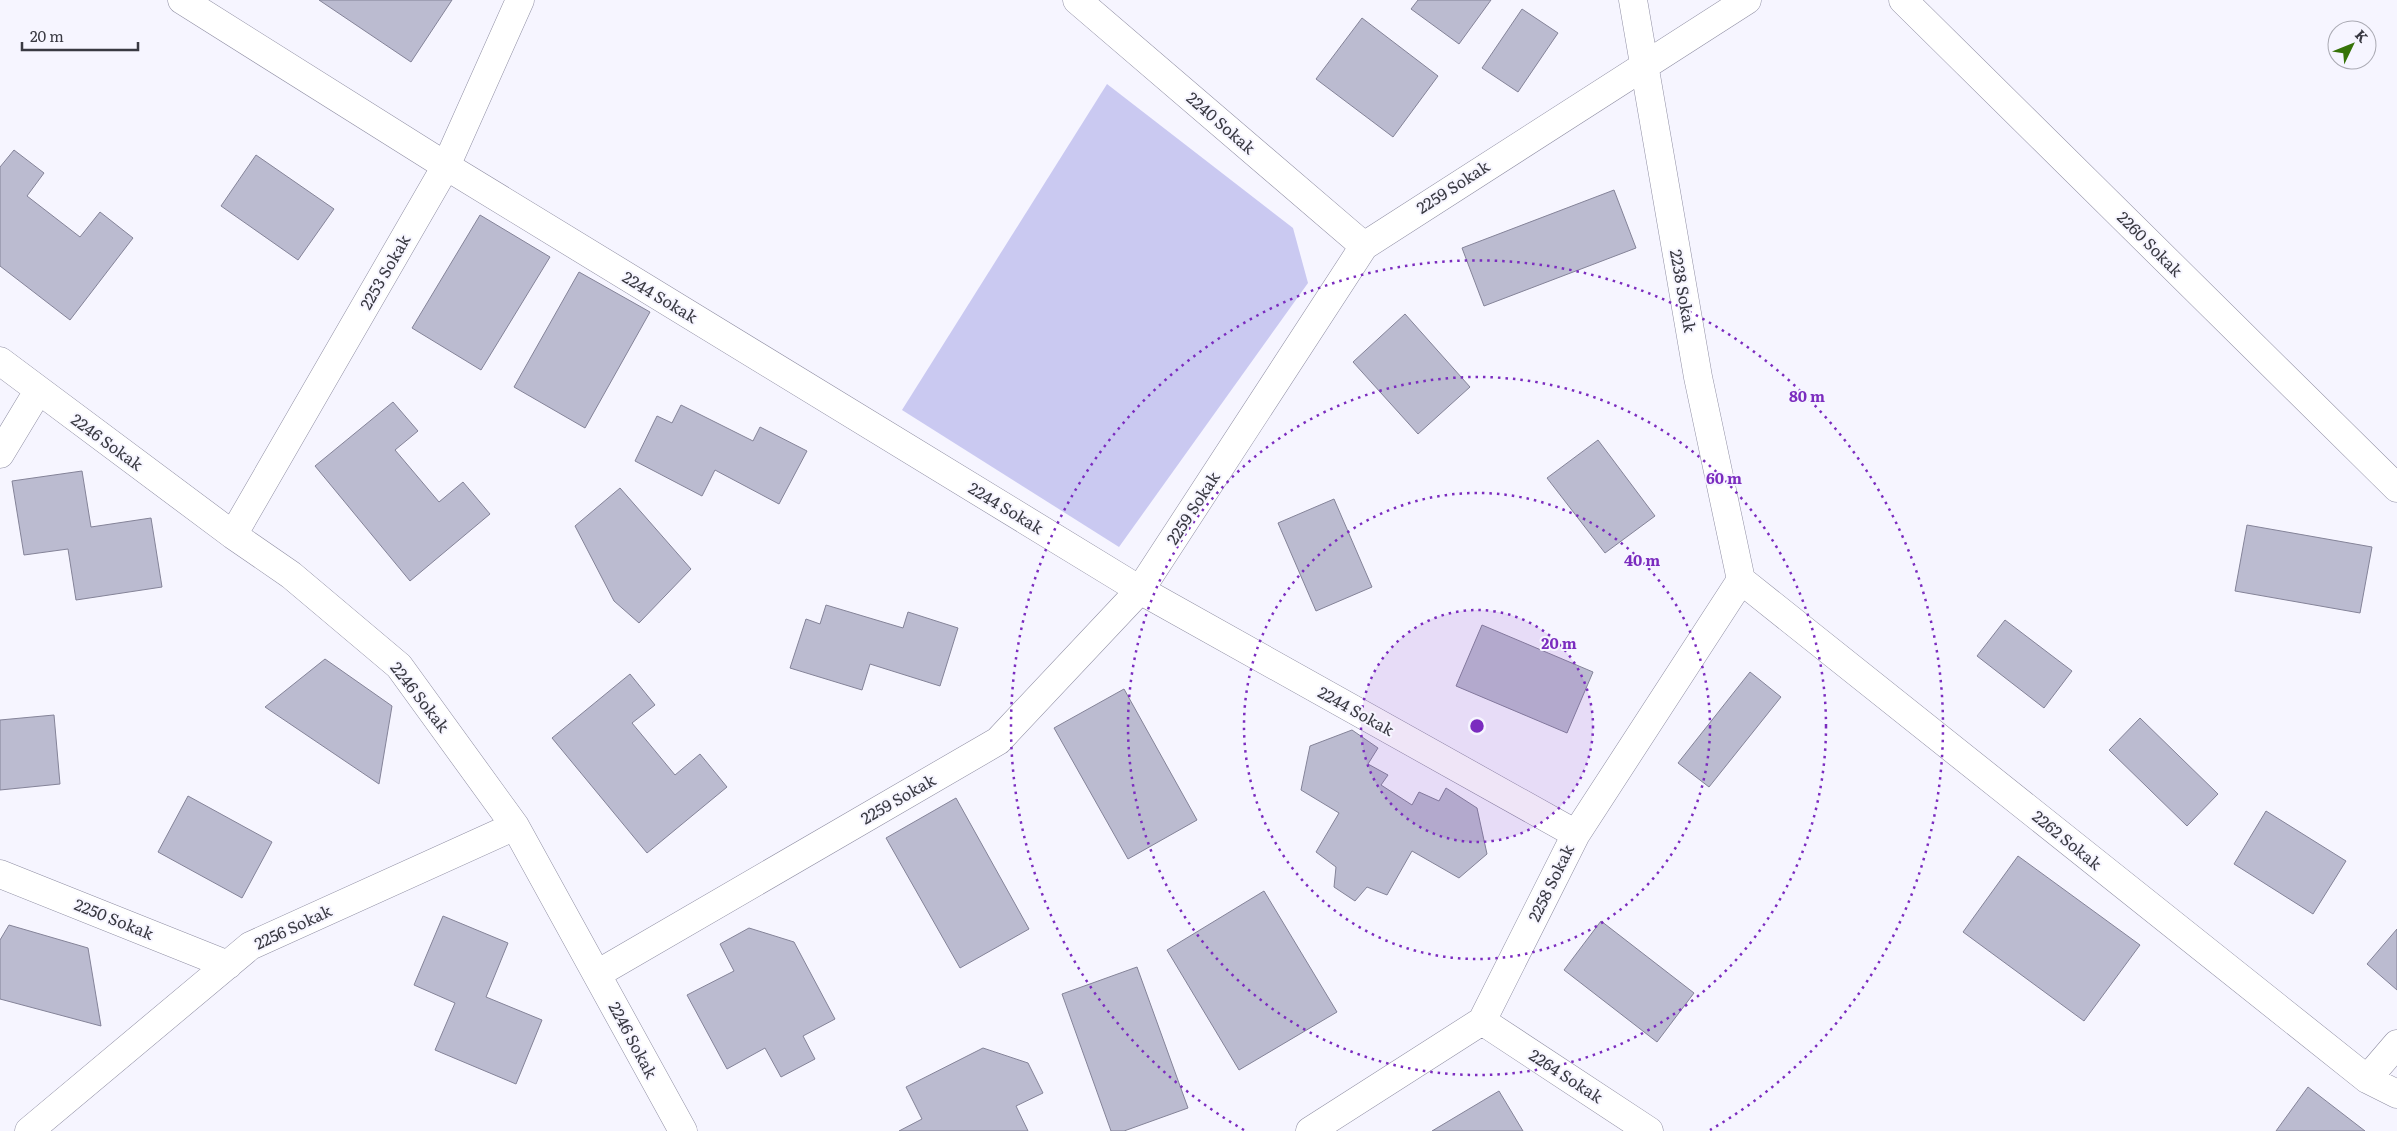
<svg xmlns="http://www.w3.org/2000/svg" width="2397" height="1131" font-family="Literata,serif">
<rect width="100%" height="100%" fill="#f6f5ff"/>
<path fill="#cac9f1" d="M 1107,84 L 1293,228 L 1308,283 L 1119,547 L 902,410 Z"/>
<path fill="#bbbbd0" stroke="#848398" d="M 319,0 L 452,0 L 411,62 Z
M 1418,0 L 1491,0 L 1459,44 L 1411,9 Z
M 1522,9 L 1558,33 L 1518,92 L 1482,68 Z
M 1362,18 L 1438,76 L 1393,137 L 1316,79 Z
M 14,150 L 44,173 L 27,196 L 80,237 L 100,212 L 133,238 L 70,320 L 0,266 L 0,167 Z
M 256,155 L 334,209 L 298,260 L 221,206 Z
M 1614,190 L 1636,248 L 1484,306 L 1462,248 Z
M 480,215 L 550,257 L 481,370 L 412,328 Z
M 579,272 L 650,312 L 585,428 L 514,387 Z
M 1405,314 L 1470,387 L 1418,434 L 1353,362 Z
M 393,402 L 418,431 L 395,450 L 439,502 L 463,482 L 490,514 L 410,581 L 315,466 Z
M 681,405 L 753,441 L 760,427 L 807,451 L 779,504 L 715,470 L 702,496 L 635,461 L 657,416 L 672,423 Z
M 1598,440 L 1655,516 L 1605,553 L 1547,478 Z
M 82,471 L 91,527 L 151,518 L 162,587 L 76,600 L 68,549 L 24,555 L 12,481 Z
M 620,488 L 691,569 L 639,623 L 614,601 L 575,526 Z
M 1334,499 L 1372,587 L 1316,611 L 1278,523 Z
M 2247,525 L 2372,547 L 2360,613 L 2235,591 Z
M 826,605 L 903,628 L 908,612 L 958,628 L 940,686 L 870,664 L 862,690 L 790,668 L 806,619 L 820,624 Z
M 2005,620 L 2072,671 L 2044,708 L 1977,656 Z
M 1482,625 L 1593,672 L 1567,733 L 1456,686 Z
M 325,659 L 392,706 L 379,784 L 265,707 Z
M 1750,672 L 1781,697 L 1709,787 L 1678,763 Z
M 630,674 L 655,705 L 632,723 L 675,775 L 700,754 L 727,787 L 647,853 L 552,738 Z
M 1124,689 L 1197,820 L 1128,859 L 1054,728 Z
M 54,715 L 60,784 L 0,790 L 0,720 Z
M 2140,718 L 2218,794 L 2187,826 L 2109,750 Z
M 1352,730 L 1378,748 L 1368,764 L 1388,775 L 1381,785 L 1412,805 L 1419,792 L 1439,801 L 1446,788 L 1477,808 L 1487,854 L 1459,878 L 1412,851 L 1387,895 L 1367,887 L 1355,901 L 1334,887 L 1336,867 L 1316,852 L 1339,813 L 1301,790 L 1310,746 Z
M 188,796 L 272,842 L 242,898 L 158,852 Z
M 956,798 L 1029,929 L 960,968 L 886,838 Z
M 2266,811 L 2346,861 L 2313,914 L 2234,864 Z
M 2018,856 L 2140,945 L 2084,1021 L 1963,932 Z
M 1264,891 L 1337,1012 L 1239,1070 L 1167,950 Z
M 443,916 L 508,943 L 486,997 L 542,1020 L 516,1084 L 435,1050 L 455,1003 L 414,985 Z
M 1601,921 L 1694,993 L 1657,1042 L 1564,970 Z
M 9,925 L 88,948 L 101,1026 L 0,999 L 0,940 Z
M 749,928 L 794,942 L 835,1019 L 803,1036 L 815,1059 L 781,1077 L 765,1048 L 727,1069 L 687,995 L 734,971 L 720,944 Z
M 2397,929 L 2397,990 L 2367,964 Z
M 1137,967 L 1188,1108 L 1124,1131 L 1111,1131 L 1062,994 Z
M 983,1048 L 1028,1063 L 1043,1093 L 1016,1106 L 1028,1131 L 899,1131 L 922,1119 L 906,1087 Z
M 2308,1087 L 2365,1131 L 2276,1131 Z
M 1499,1091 L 1523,1131 L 1432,1131 Z"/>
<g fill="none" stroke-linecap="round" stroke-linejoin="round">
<g stroke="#8f8ea3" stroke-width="29">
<path id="minor" d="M 182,0 L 446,166 L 1140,590 L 1576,834
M 1077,0 L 1364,246
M 1633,0 L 1698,377 L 1741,580
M 1903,0 L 2397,488
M 0,361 L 233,535 L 291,575 L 399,666 L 515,826 L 683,1131
M 0,454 L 38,391
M 233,535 L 446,166 L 520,0
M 1741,580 L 2367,1079 L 2397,1094
M 0,874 L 228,965
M 597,974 L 998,741 L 1140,590 L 1364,246 L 1747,0
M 1482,1021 L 1649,1131
M 2367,1079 L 2397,1044
M 29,1131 L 250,946 L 515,826
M 1310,1131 L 1482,1021 L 1576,834 L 1741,580"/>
</g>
<use href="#minor" stroke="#fff" stroke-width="28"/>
</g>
<circle cx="1477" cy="726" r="116" fill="#7b2cbf" fill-opacity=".12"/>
<g fill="none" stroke="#7b2cbf" stroke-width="2.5" stroke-dasharray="2.5 5">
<circle cx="1477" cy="726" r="116"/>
<circle cx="1477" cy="726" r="233"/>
<circle cx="1477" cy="726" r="349"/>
<path d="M1244 1130A466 466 0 1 1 1710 1130"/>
</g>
<g text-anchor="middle" stroke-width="4" stroke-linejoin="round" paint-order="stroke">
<g font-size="16" fill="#393942" stroke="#f6f5ff">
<text transform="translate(1221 123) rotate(41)" y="6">2240 Sokak</text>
<text transform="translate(1453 187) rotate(-33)" y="6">2259 Sokak</text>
<text transform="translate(2150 244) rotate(45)" y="6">2260 Sokak</text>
<text transform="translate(385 272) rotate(-60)" y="6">2253 Sokak</text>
<text transform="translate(1683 291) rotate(80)" y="6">2238 Sokak</text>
<text transform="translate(660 297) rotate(31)" y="6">2244 Sokak</text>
<text transform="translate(107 442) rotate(36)" y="6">2246 Sokak</text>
<text transform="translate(1006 508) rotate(31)" y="6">2244 Sokak</text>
<text transform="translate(1193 508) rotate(-57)" y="6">2259 Sokak</text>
<text transform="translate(420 697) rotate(52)" y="6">2246 Sokak</text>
<text transform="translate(1356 711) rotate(29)" y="6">2244 Sokak</text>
<text transform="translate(898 799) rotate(-30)" y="6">2259 Sokak</text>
<text transform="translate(2067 840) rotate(39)" y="6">2262 Sokak</text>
<text transform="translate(1551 883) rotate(-64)" y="6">2258 Sokak</text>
<text transform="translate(114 919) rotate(22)" y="6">2250 Sokak</text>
<text transform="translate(293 927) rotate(-25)" y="6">2256 Sokak</text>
<text transform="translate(633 1040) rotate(62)" y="6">2246 Sokak</text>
<text transform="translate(1566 1076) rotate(33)" y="6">2264 Sokak</text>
</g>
</g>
<circle cx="1477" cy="726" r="8" fill="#7b2cbf" stroke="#f6f5ff" stroke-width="2.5"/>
<g font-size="15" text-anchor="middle" font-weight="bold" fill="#7b2cbf" stroke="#f6f5ff" stroke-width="4" stroke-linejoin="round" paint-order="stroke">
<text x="1807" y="402">80 m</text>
<text x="1724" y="484">60 m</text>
<text x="1642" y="566">40 m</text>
<text x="1559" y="649">20 m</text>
</g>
<g transform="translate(2352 45) rotate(47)"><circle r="24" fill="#f6f5ff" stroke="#aaaab3"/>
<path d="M0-4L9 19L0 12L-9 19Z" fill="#367308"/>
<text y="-8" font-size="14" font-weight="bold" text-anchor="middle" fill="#393942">K</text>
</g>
<path d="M22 42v8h116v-8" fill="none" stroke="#393942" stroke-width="2.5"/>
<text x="30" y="42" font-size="15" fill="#393942" stroke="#f6f5ff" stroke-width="4" paint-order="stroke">20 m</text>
</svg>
